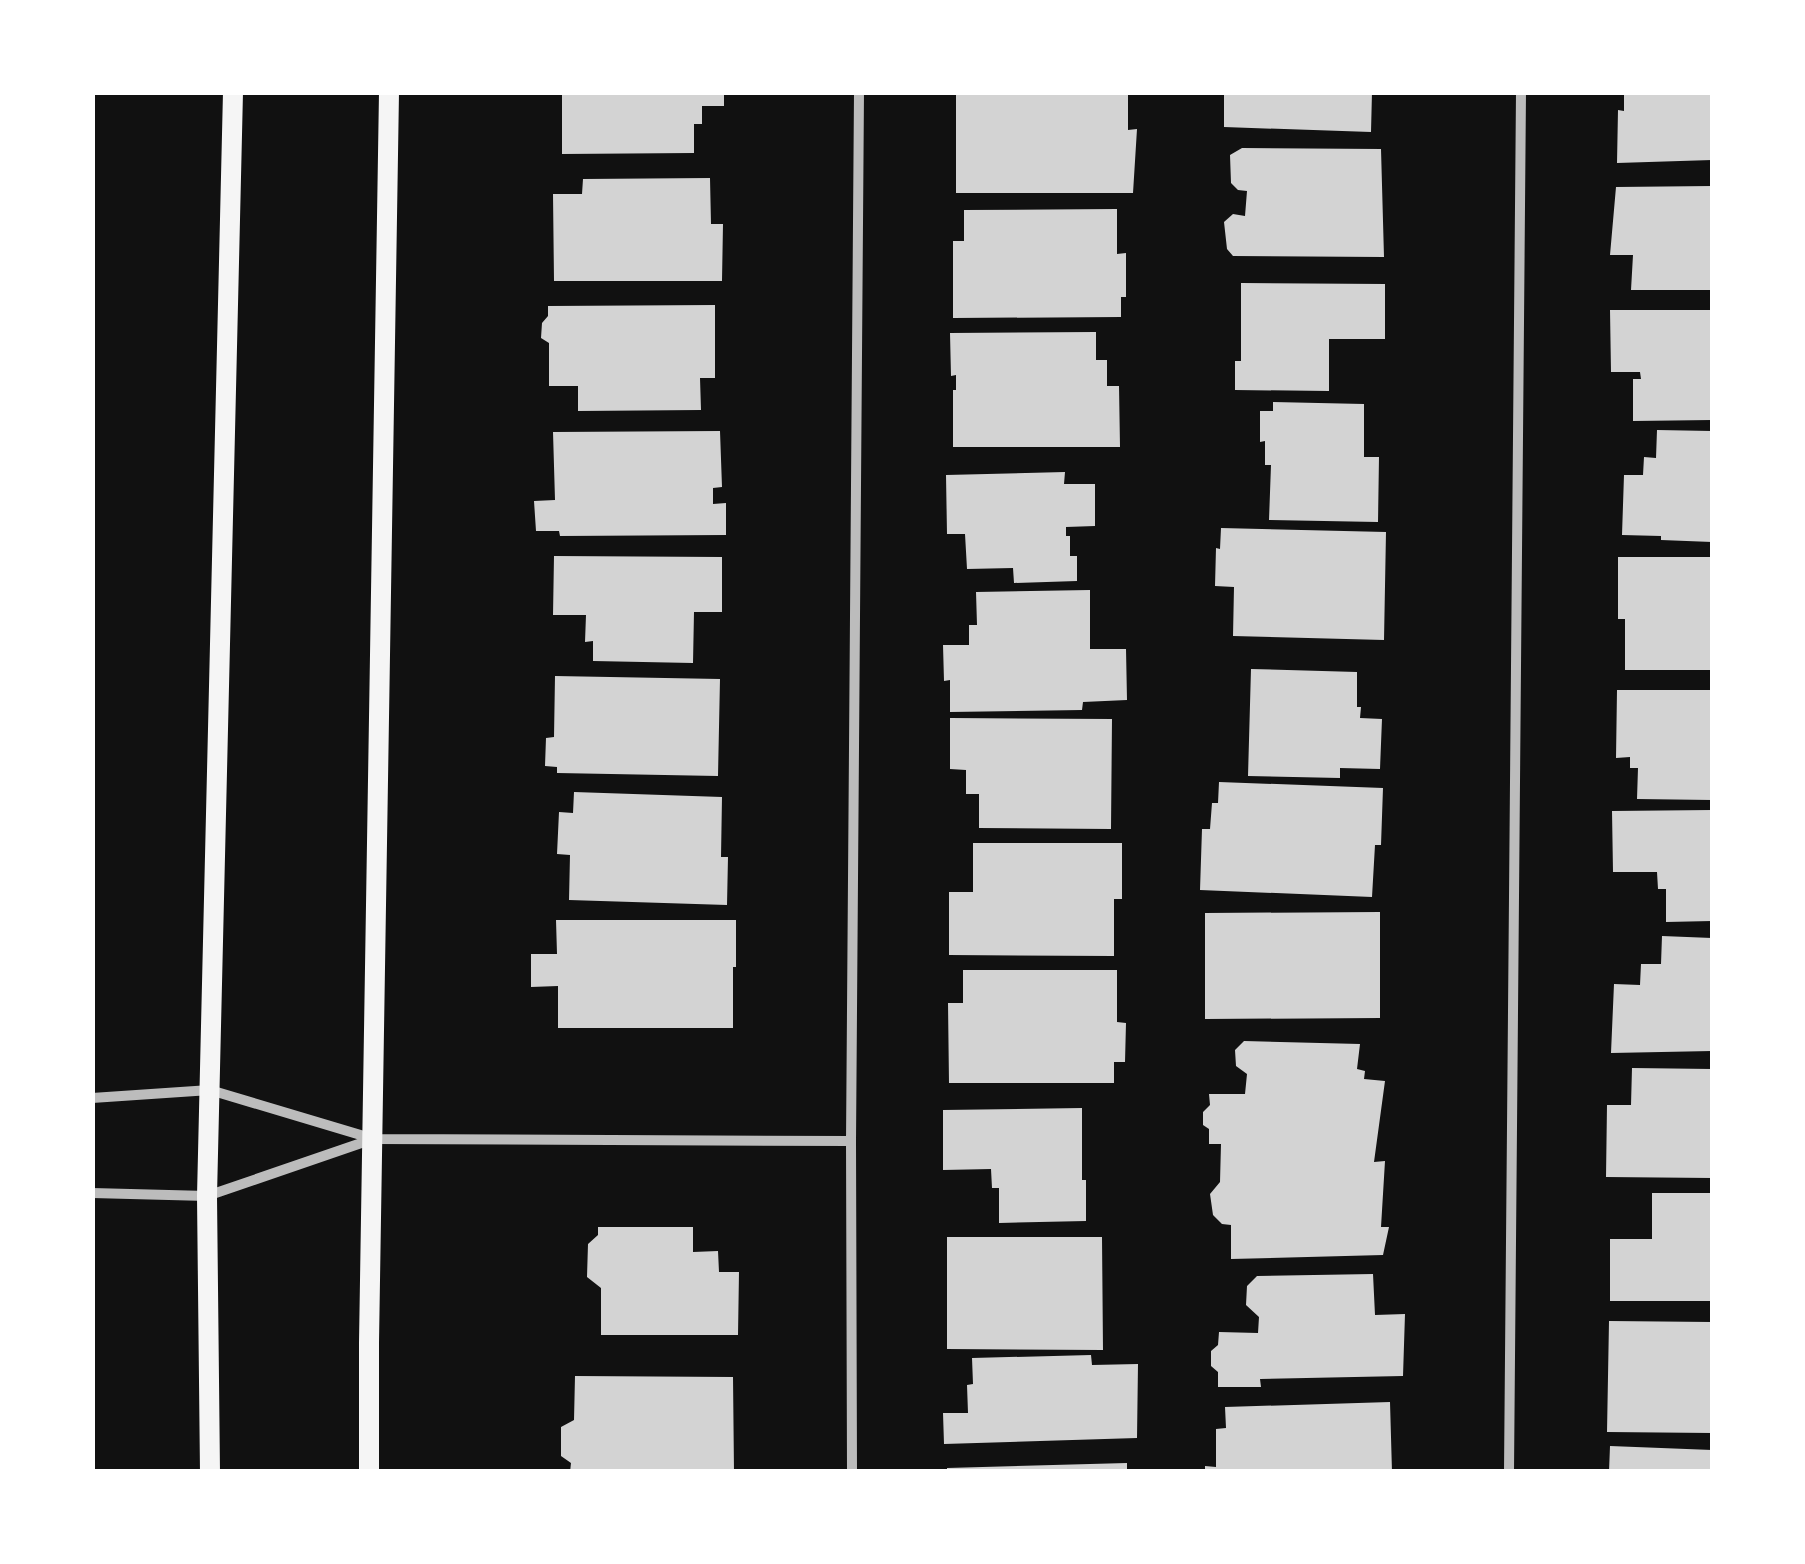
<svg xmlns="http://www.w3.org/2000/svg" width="1805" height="1564" font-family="'Varela Round',sans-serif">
<rect width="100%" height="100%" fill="#111"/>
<path fill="#d3d3d3" d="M 562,92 L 724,92 L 724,106 L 702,106 L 702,124 L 694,124 L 694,153 L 562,154 Z
M 956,92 L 1128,92 L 1128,130 L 1137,129 L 1133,193 L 956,193 Z
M 1224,92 L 1372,92 L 1371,132 L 1224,127 Z
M 1624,92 L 1712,92 L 1712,160 L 1617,163 L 1618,110 L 1624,111 Z
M 1242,148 L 1381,149 L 1384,257 L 1233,256 L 1227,249 L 1224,222 L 1233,214 L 1245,216 L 1247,191 L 1238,190 L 1231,183 L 1230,155 Z
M 710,178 L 711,224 L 723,224 L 722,281 L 554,281 L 553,194 L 582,194 L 583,179 Z
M 1712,186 L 1712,290 L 1631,290 L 1633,255 L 1610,255 L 1616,187 Z
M 1117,209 L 1117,254 L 1126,253 L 1126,297 L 1121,297 L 1121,317 L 953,318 L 953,241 L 964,241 L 964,210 Z
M 1241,283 L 1385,284 L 1385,339 L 1329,339 L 1329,391 L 1235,390 L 1235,361 L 1241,361 Z
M 715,305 L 715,378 L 700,378 L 701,410 L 578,411 L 578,386 L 549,386 L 549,343 L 541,338 L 542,323 L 548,316 L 548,306 Z
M 1610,310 L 1712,310 L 1712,420 L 1633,421 L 1633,379 L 1641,379 L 1640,372 L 1611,372 Z
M 1096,332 L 1096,360 L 1107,360 L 1107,386 L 1119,386 L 1120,447 L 953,447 L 953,390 L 956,390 L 956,375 L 951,376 L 950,333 Z
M 1273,402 L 1364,404 L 1364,457 L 1379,457 L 1378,522 L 1269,520 L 1271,465 L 1265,465 L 1265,441 L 1260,442 L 1260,411 L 1273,411 Z
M 1657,430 L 1712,431 L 1712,542 L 1661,540 L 1661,536 L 1622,535 L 1624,475 L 1643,475 L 1644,457 L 1656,458 Z
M 720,431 L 722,487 L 713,488 L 713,504 L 726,503 L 726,535 L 560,536 L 559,531 L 536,531 L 534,501 L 555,500 L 553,432 Z
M 1065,472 L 1064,484 L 1095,484 L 1095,526 L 1066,527 L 1066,536 L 1070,536 L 1070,556 L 1077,556 L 1077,581 L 1014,583 L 1013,568 L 967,569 L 965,534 L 947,534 L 946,475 Z
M 1221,528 L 1386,532 L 1384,640 L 1233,636 L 1234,587 L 1215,586 L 1216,548 L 1220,549 Z
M 554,556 L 722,557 L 722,612 L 694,612 L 693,663 L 593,661 L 593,641 L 585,642 L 586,615 L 553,615 Z
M 1618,557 L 1712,557 L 1712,670 L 1625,670 L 1625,619 L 1618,619 Z
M 1090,590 L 1090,649 L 1126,649 L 1127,700 L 1083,702 L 1082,710 L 950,712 L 950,680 L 944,681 L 943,645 L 969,645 L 969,625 L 977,625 L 976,592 Z
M 1251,669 L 1357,672 L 1357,707 L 1361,707 L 1360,718 L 1382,719 L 1380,769 L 1340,768 L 1340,778 L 1248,776 Z
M 555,676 L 720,679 L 718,776 L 557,773 L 557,767 L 545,766 L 546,738 L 554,737 Z
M 1617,690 L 1712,690 L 1712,800 L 1637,799 L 1638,768 L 1630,768 L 1630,757 L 1616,758 Z
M 950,718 L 1112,719 L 1111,829 L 979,828 L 979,794 L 966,794 L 966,770 L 950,769 Z
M 1219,782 L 1383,788 L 1381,845 L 1375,845 L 1372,897 L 1200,890 L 1202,829 L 1210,829 L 1212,803 L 1218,803 Z
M 574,792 L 722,797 L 721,857 L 728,857 L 727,905 L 569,900 L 570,855 L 557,854 L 559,812 L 573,813 Z
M 1712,810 L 1712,921 L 1666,922 L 1666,889 L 1658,889 L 1657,872 L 1613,872 L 1612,811 Z
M 973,843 L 1122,843 L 1122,899 L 1114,899 L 1114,956 L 949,955 L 949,892 L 973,892 Z
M 1380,912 L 1380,1018 L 1205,1019 L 1205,913 Z
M 556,920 L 736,920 L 736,967 L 733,967 L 733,1028 L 558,1028 L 558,986 L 531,987 L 531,954 L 557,954 Z
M 1662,936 L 1712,938 L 1712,1051 L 1611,1053 L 1614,984 L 1640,985 L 1641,964 L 1661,964 Z
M 963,970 L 1117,970 L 1117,1022 L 1126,1023 L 1125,1062 L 1114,1062 L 1114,1083 L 949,1083 L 948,1003 L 963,1003 Z
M 1244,1041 L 1360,1044 L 1357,1069 L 1365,1071 L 1364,1079 L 1385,1081 L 1374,1162 L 1385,1161 L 1381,1227 L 1389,1227 L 1383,1255 L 1231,1259 L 1231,1225 L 1222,1224 L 1213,1215 L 1210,1194 L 1220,1182 L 1221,1144 L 1209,1144 L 1209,1129 L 1203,1125 L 1203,1112 L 1210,1105 L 1209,1094 L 1245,1094 L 1247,1074 L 1236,1066 L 1235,1050 Z
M 1632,1068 L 1712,1069 L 1712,1178 L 1606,1177 L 1607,1105 L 1631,1105 Z
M 1082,1108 L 1082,1180 L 1086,1180 L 1086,1221 L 999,1223 L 999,1188 L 992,1188 L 991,1169 L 943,1170 L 943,1110 Z
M 1652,1193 L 1712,1193 L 1712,1301 L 1610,1301 L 1610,1239 L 1652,1239 Z
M 598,1227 L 693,1227 L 693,1252 L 718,1251 L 719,1272 L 739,1272 L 738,1335 L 601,1335 L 601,1288 L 587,1277 L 588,1244 L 598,1235 Z
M 947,1237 L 1102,1237 L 1103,1350 L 947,1349 Z
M 1373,1274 L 1375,1315 L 1405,1314 L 1403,1376 L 1260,1379 L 1261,1387 L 1218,1387 L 1218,1372 L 1211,1366 L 1211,1351 L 1218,1345 L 1219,1332 L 1258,1333 L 1259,1317 L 1246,1305 L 1247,1286 L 1257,1276 Z
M 1609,1321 L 1712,1322 L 1712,1433 L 1607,1432 Z
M 1091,1355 L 1092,1365 L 1138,1364 L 1137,1438 L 944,1444 L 943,1413 L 968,1413 L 967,1385 L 973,1384 L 972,1358 Z
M 575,1376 L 733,1377 L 734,1472 L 570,1472 L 571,1463 L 561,1456 L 561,1427 L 574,1420 Z
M 1390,1402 L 1392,1472 L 1205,1472 L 1205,1466 L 1216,1467 L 1216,1429 L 1226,1428 L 1225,1407 Z
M 1610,1446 L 1712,1450 L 1712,1472 L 1609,1472 Z
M 1127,1463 L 1127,1472 L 947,1472 L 947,1468 Z"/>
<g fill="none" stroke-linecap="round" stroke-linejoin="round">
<path stroke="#bcbcbc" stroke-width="10" d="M 92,1098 L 210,1090 L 374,1139 L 851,1141
M 92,1193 L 207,1196 L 373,1139
M 852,1472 L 851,1141 L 859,92
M 1509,1472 L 1521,92"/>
<path stroke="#f5f5f5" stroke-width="20" d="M 210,1472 L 207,1196 L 233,92
M 369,1472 L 369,1343 L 389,92"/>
</g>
<rect width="1805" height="1564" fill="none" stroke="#ffffff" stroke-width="190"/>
</svg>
